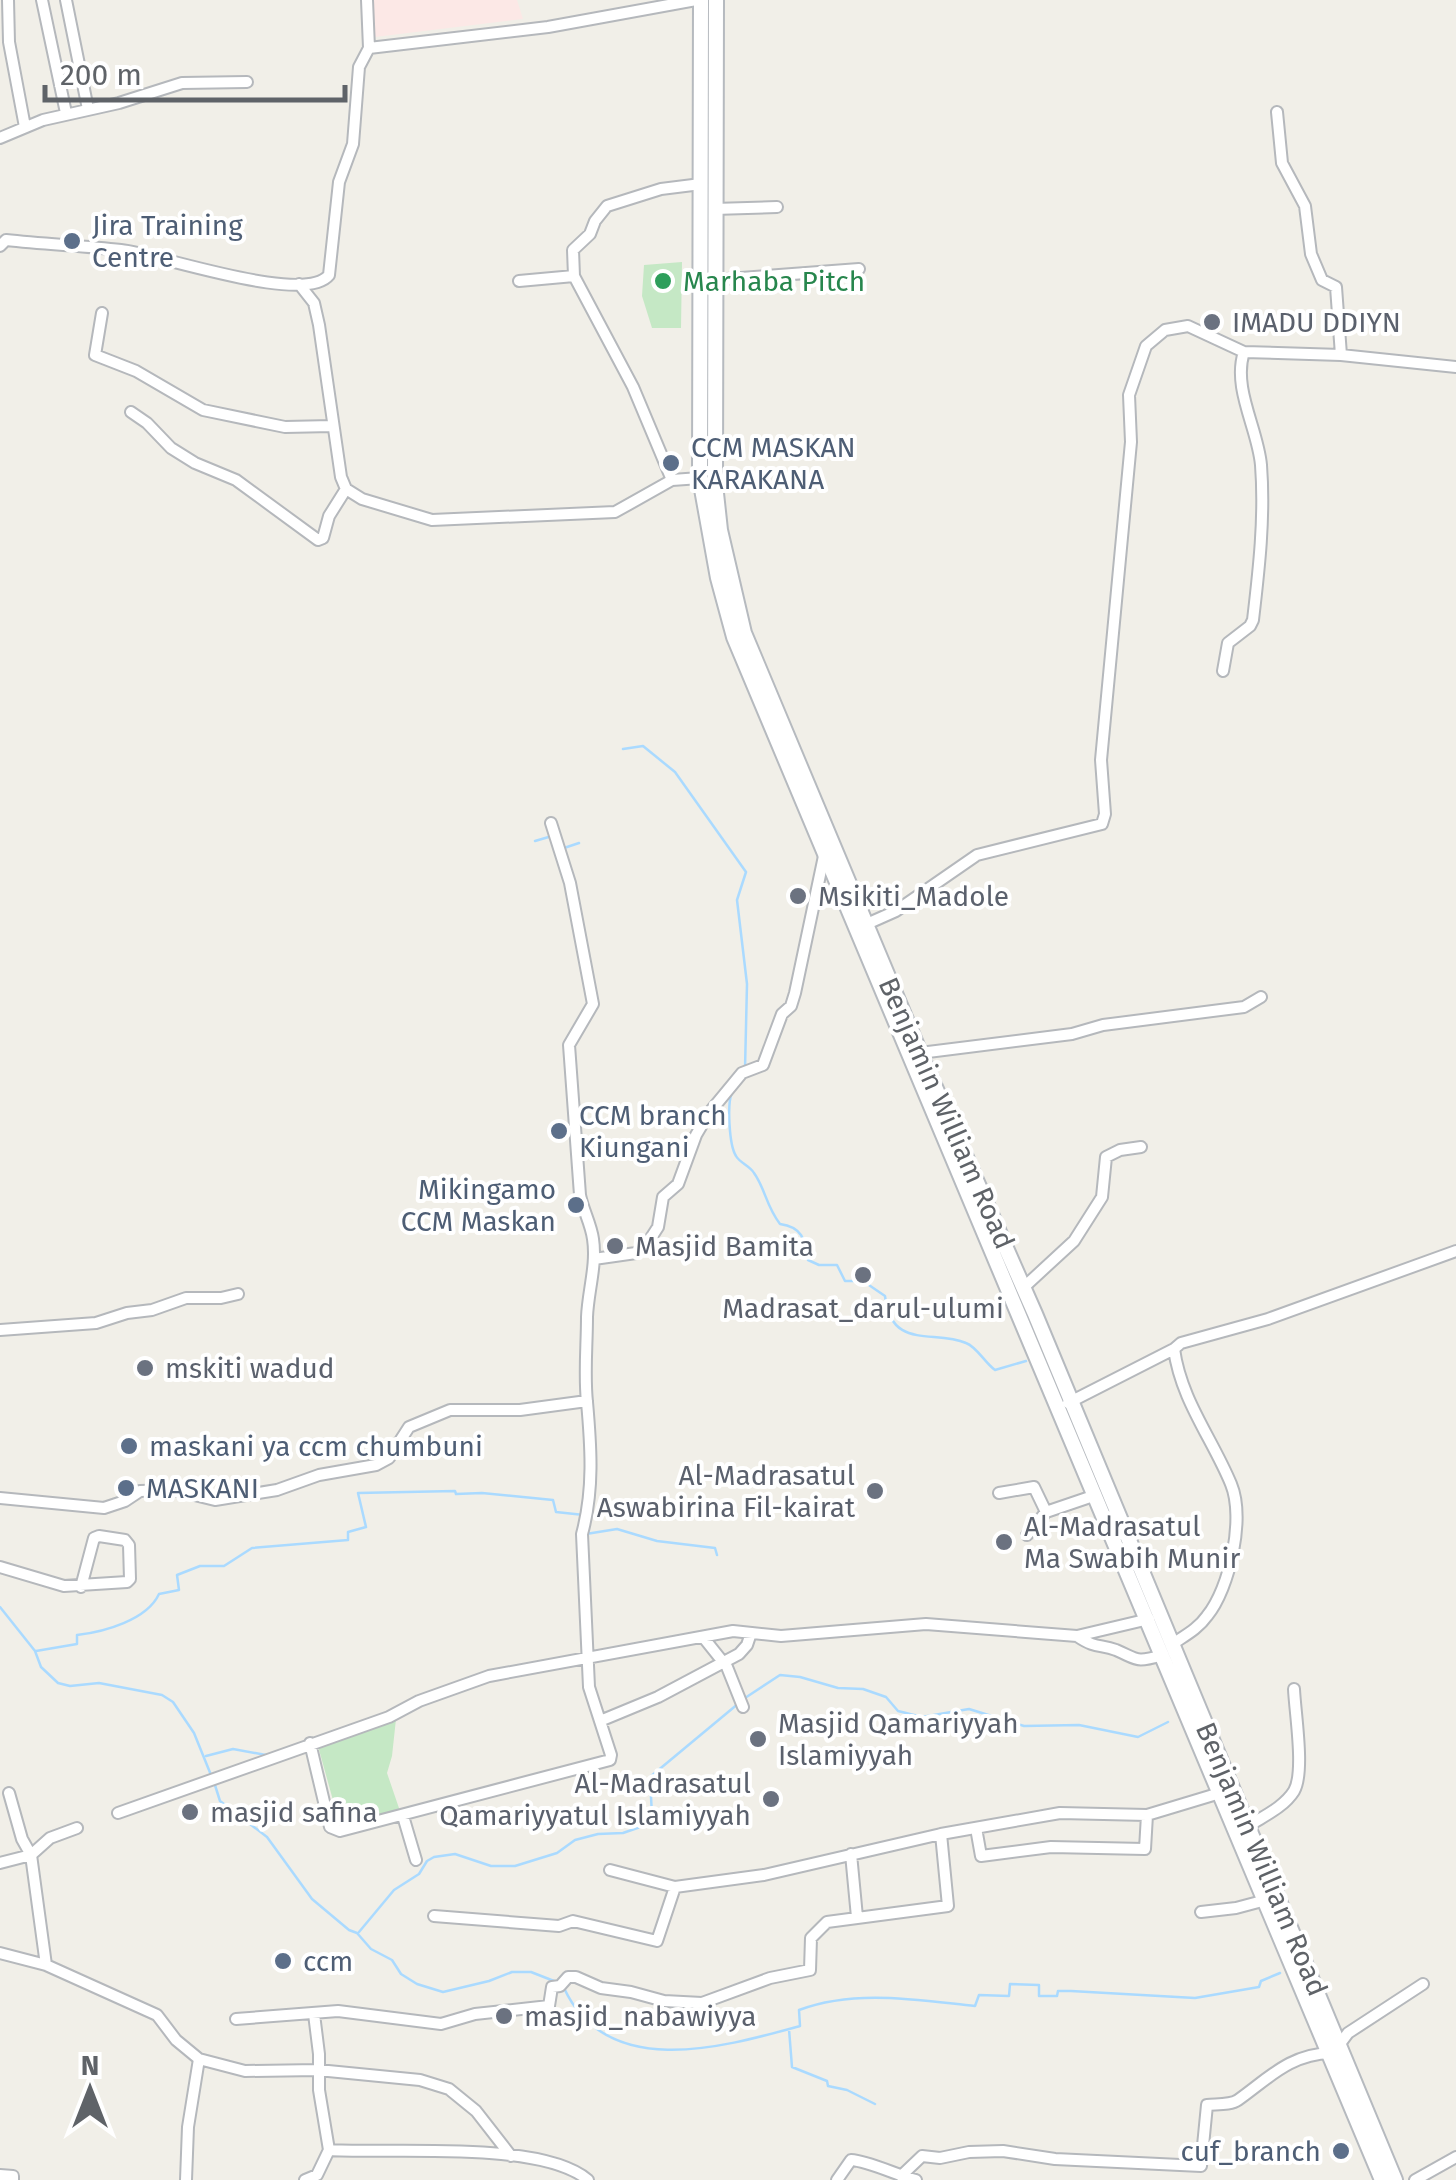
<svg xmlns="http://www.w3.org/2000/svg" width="1456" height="2180" font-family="'Fira Sans',sans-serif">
<rect width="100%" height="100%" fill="#f1efe8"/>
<path fill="#fce8e6" d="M 373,0 L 517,0 L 523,19 L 375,37 Z"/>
<path fill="#c5e8c5" d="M 682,262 L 681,328 L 652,328 L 642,296 L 644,265 Z
M 396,1719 L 392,1756 L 387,1773 L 400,1811 L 339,1822 L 318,1746 Z"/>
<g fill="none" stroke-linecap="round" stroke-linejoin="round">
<path stroke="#aadaff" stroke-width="2.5" d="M 623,749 L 643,746 L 675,772 L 746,872 L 737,900 L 747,984 L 745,1069
M 535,841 L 552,836
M 561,849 L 579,843
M 732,1093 C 727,1103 729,1145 736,1156 C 740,1163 750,1166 754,1173 C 765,1188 766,1206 780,1224 C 802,1227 805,1239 808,1260 L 819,1265 L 837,1265 L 845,1281 L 863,1281 L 885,1296 C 891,1351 934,1329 966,1343 C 977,1347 985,1363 995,1370 L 1026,1361
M 586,1534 L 617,1529 L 657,1541 L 715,1548 L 717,1555
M 0,1607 L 35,1651 L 41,1667 L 58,1683 L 70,1686 L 99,1683 L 162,1695 L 173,1702 L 194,1733 L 211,1775
M 36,1651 L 77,1644 L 77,1635 C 104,1632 147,1620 159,1594 L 179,1590 L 177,1575 L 200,1566 L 224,1566 L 252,1548 L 348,1540 L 348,1532 L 366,1527 L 358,1493 L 455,1491 L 456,1494 L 482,1493 L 553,1500 L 556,1512 L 584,1515
M 745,1698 L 780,1675 L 800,1677 L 838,1688 L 863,1689 L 886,1697 L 898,1711 L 922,1717 L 969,1709 L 1024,1726 L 1079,1725 L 1138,1737 L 1168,1722
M 206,1756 L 233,1749 L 266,1755
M 214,1782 L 220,1801 L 267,1837 L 312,1899 L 349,1930 L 357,1933 L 371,1949 L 392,1960 L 401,1974 L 417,1984 L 443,1992 L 489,1981 L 512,1972 L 531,1972 L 554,1981
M 359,1932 L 394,1890 L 419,1874 L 427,1861 L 434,1857 L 455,1854 L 491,1866 L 515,1866 L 557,1853 L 575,1840 L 598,1834 L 623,1833 L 646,1825 L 652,1816 L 650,1777 L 739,1703
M 564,1988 C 607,2081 724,2047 800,2026 L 799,2010 C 855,1989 917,2000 975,2006 L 979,1995 L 1009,1996 L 1010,1984 L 1039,1985 L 1039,1996 L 1057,1996 L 1058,1991 L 1071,1991 L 1195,1998 L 1259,1987 L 1261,1981 L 1280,1973
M 789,2029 L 792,2067 L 827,2081 L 828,2086 L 847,2090 L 875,2104"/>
<g stroke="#b5b8bc" stroke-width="14">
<path id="street" d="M 8,0 L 9,42 L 25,127
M 42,0 L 66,113
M 66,0 L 88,109
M 367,0 L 369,48
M 1277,112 L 1282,163 L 1305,206 L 1311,254 L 1322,280 L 1336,287 L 1341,355
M 0,138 L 43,120 L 119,103 L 182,83 L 247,82
M 714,209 L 777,207
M 0,246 L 6,240 C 44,244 83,246 121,250 C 160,254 304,306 329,275 L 339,182 L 353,144 L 359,67 L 369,48 L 548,27 L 696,0
M 714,280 L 859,269
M 519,281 L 574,276
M 299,284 L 314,303 L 319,325 L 341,477 L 346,489 L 362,499 L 432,520 L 615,512 L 672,480 L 700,478
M 102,313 L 95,355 L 136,371 L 203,410 L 285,427 L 332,426
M 131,412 L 147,423 L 171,448 L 195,463 L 236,480 L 318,540 L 323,538 L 329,516 L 346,489
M 672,480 L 633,387 L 574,276 L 573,250 L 590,234 L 595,221 L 607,206 L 661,189 L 701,184
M 1223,671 L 1228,643 L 1250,626 L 1253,620 C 1259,569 1265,517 1261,465 C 1258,429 1232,388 1244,352
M 860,927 L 896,911 L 977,855 L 1102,824 L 1105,814 L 1101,760 L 1131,442 L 1129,395 L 1146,346 L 1165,330 L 1188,326 L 1244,352 L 1341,355 L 1456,367
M 920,1053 L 1072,1034 L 1103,1025 L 1244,1007 L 1261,997
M 594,1259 L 636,1253 L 647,1244 L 658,1227 L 663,1197 L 678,1184 L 696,1135 L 709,1113 L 742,1073 L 763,1065 L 782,1014 L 791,1006 L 795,993 L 824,856
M 1023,1288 L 1074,1241 L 1102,1197 L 1106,1157 L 1120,1150 L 1141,1147
M 0,1330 L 96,1323 L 127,1313 L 152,1310 L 186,1298 L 221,1298 L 238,1294
M 1068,1403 L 1174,1349
M 999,1493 L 1034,1487 L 1046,1512
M 0,1498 L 104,1508 L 125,1501 L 140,1491 L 174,1490 L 215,1500 L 277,1490 L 319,1475 L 376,1465 L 389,1458 L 409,1427 L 450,1410 L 520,1410 L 587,1401
M 1027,1535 L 1046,1512 L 1096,1495
M 0,1567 L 64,1586 L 127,1582 L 130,1579 L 129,1545 L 125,1540 L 99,1536 L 94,1538 L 81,1587
M 1077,1636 C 1096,1649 1100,1644 1116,1650 C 1139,1660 1135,1663 1163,1655
M 703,1637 L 727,1667 L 743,1707
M 1171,1645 C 1184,1636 1198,1629 1207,1616 C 1230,1588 1245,1518 1231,1484 C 1212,1438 1181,1400 1174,1349 L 1181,1343 L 1268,1319 L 1456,1251
M 600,1721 L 658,1697 L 739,1654 L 747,1645 L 751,1633
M 310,1743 L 330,1827 L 340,1831 L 610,1760 L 611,1755 L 589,1687 L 582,1534 C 594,1490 591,1447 587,1402 C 584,1374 587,1345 587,1317 C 588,1291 597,1265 593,1239 C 591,1224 583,1210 580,1195 L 569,1045 L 593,1004 L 570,883 L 551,823
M 9,1793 L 22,1839 L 31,1855 L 46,1965
M 118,1813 L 389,1717 L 419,1701 L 489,1676 L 733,1631 L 781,1636 L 926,1624 L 1077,1636 L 1149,1619
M 403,1816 L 416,1860
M 1250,1825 C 1264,1816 1284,1807 1294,1791 C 1305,1772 1295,1713 1294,1689
M 976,1828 L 981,1856 L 1051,1847 L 1145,1849 L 1147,1815
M 851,1854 L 857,1917
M 0,1863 L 31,1855 L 50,1838 L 77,1828
M 610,1870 L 675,1887 L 764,1875 L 941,1834
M 1201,1912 L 1236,1908 L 1266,1900
M 434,1916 L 559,1926 L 573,1921 L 657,1941 L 675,1887
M 0,1953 L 46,1965 L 157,2015 L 176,2040 L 199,2059 L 245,2071 L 318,2070 L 420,2080 L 449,2089 L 476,2111 L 511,2156
M 314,2014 L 319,2054 L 319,2090 L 329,2150
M 236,2019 L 338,2011 L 441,2024 L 475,2014 L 549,2006 L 552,1987 L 560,1986 L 568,1977 L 576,1977 L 601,1988 L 631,1992 L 664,2001 L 702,2003 L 770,1978 L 810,1970 L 811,1938 L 827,1922 L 948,1906 L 941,1834 L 1060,1813 L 1147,1815 L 1220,1793
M 1339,2045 L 1348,2033 L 1423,1984
M 0,2175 L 13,2176 L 13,2180
M 901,2176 L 922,2156 L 940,2158 L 969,2152 L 1003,2151 L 1055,2159 L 1201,2166 L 1207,2105 C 1217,2104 1231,2105 1238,2100 C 1269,2078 1290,2054 1331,2053
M 186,2180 L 188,2127 L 199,2059
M 305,2180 L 317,2175 L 329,2150 C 392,2154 541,2140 588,2180
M 837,2180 L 851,2160 C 869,2161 896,2175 916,2180
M 1415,2180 L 1456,2157"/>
</g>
<g stroke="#b6babf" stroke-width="18">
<path id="secondary" d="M 701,0 L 700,478 L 718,578 L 734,637 L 1382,2180
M 716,0 L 715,484 L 720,530 L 744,633 L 920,1053 L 1035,1314 L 1395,2180"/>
</g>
<use href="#street" stroke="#fff" stroke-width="10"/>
<use href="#secondary" stroke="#fff" stroke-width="14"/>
</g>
<g fill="#5c6f8a" stroke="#fff" stroke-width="4">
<circle cx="72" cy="241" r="10"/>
<circle cx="671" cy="463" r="10"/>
<circle cx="559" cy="1131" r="10"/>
<circle cx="576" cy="1205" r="10"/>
<circle cx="129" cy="1446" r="10"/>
<circle cx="126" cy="1488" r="10"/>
<circle cx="283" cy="1961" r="10"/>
<circle cx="1341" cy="2151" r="10"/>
</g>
<circle fill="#2e9e5b" stroke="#fff" stroke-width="4" cx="663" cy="281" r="10"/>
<g fill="#6b7280" stroke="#fff" stroke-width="4">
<circle cx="1212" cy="322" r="10"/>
<circle cx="798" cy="896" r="10"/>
<circle cx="615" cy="1246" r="10"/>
<circle cx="863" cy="1275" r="10"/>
<circle cx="145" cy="1368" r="10"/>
<circle cx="875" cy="1491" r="10"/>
<circle cx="1004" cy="1542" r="10"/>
<circle cx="758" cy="1739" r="10"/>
<circle cx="771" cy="1799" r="10"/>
<circle cx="190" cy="1812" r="10"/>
<circle cx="504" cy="2016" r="10"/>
</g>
<g text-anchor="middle" stroke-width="8" stroke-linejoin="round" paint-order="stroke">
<g font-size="28" fill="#4e5e75" stroke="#fff" text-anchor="start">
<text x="92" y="235">Jira Training<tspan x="92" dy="32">Centre</tspan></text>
<text x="691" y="457">CCM MASKAN<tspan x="691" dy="32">KARAKANA</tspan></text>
<text x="579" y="1125">CCM branch<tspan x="579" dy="32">Kiungani</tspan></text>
<text x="556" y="1199" text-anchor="end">Mikingamo<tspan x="556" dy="32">CCM Maskan</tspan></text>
<text x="149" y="1456">maskani ya ccm chumbuni</text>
<text x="146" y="1498">MASKANI</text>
<text x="303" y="1971">ccm</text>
<text x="1321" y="2161" text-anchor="end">cuf_branch</text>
</g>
<g font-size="28" fill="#27864d" stroke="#fff" text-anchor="start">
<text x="683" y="291">Marhaba Pitch</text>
</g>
<g font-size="28" fill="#5b616d" stroke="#fff" text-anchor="start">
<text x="1232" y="332">IMADU DDIYN</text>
<text x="818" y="906">Msikiti_Madole</text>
<text x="635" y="1256">Masjid Bamita</text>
<text x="863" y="1318" text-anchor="middle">Madrasat_darul-ulumi</text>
<text x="165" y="1378">mskiti wadud</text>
<text x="855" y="1485" text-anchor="end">Al-Madrasatul<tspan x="855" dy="32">Aswabirina Fil-kairat</tspan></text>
<text x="1024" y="1536">Al-Madrasatul<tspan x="1024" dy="32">Ma Swabih Munir</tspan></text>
<text x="778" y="1733">Masjid Qamariyyah<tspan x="778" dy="32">Islamiyyah</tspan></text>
<text x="751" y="1793" text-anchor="end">Al-Madrasatul<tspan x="751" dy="32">Qamariyyatul Islamiyyah</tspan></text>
<text x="210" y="1822">masjid safina</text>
<text x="524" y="2026">masjid_nabawiyya</text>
</g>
<g font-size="28" fill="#5f6368" stroke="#fff">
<text transform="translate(947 1113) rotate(66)" y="10">Benjamin William Road</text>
<text transform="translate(1262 1859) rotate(67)" y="10">Benjamin William Road</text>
</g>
</g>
<g transform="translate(90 2090)" stroke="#ffffff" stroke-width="8" paint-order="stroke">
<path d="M0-8L18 38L0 25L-18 38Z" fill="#5f6368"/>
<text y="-15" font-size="28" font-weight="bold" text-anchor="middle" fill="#5f6368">N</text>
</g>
<path d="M45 85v15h300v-15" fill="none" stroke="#5f6368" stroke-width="5"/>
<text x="60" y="85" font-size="30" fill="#5f6368" stroke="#ffffff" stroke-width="8" paint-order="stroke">200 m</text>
</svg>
